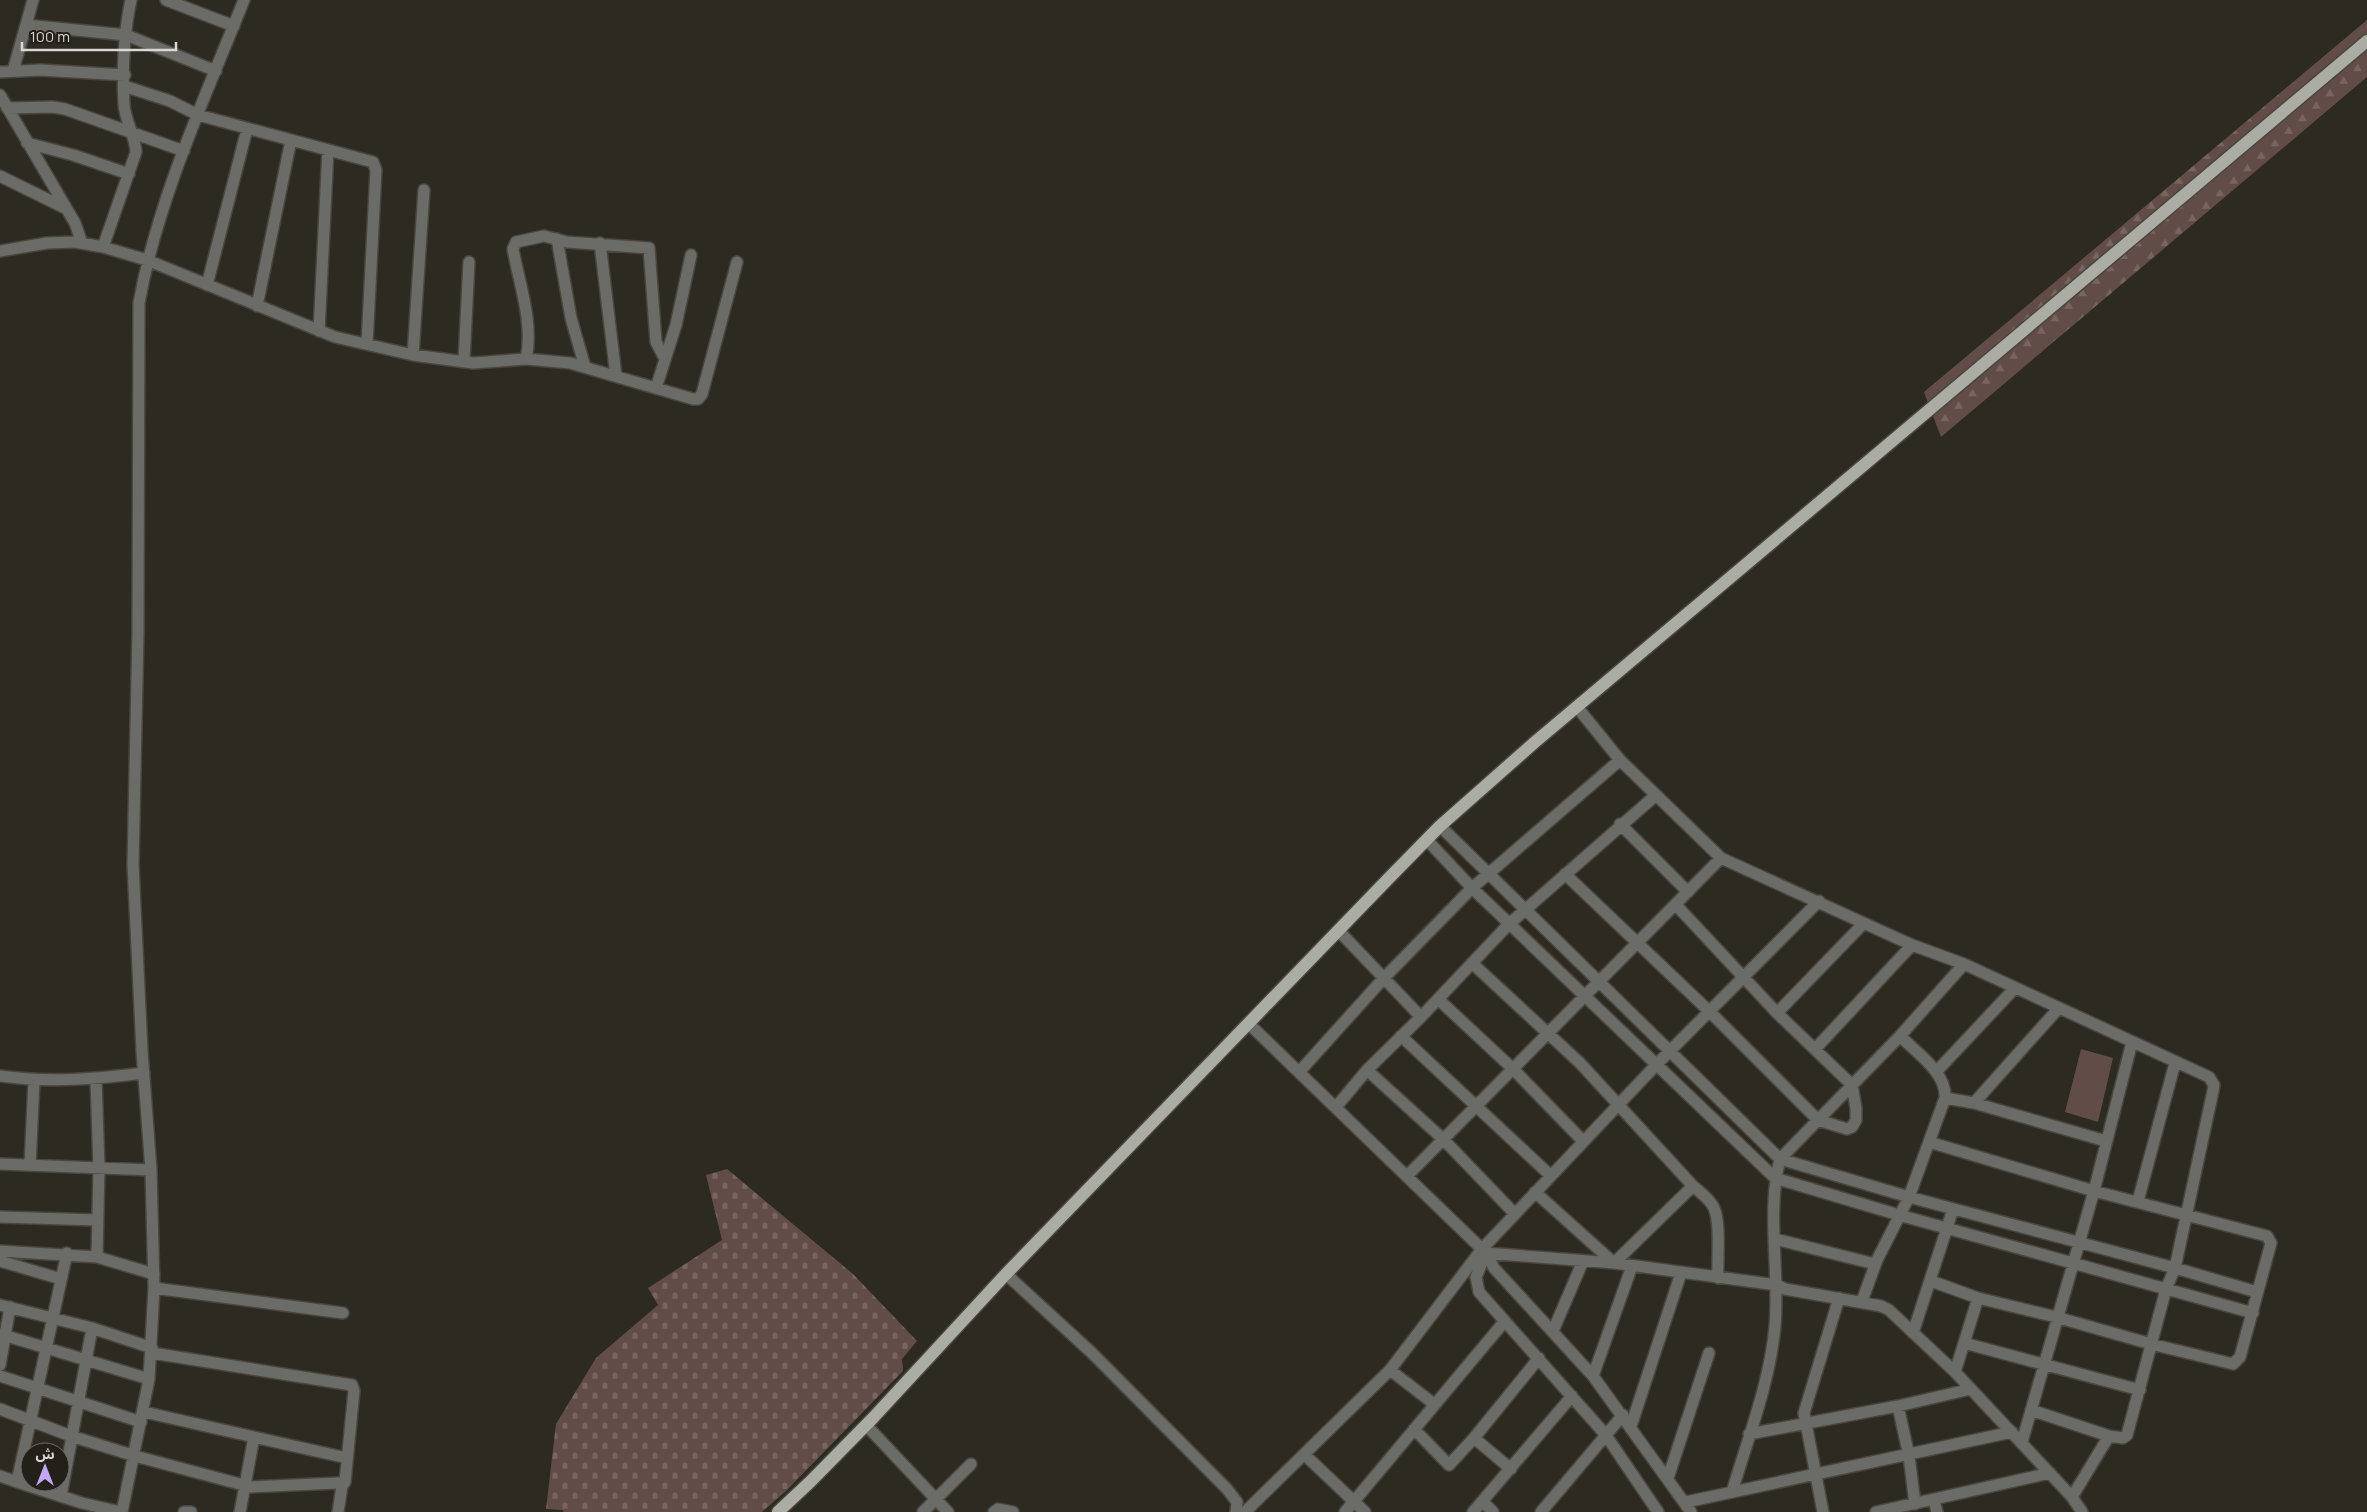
<svg xmlns="http://www.w3.org/2000/svg" width="2367" height="1512" font-family="Manrope,'Noto Sans Arabic',sans-serif">
<defs>
<pattern id="forest-firs" width="22" height="20" patternUnits="userSpaceOnUse" patternTransform="scale(1.25)"><rect width="22" height="20" fill="#624c48"/><path d="M5 1l3.5 6h-7zM16 11l3.5 6h-7z" fill="#786562"/></pattern>
<pattern id="cemetery-stones" width="16" height="16" patternUnits="userSpaceOnUse" patternTransform="scale(1.25)"><rect width="16" height="16" fill="#624c48"/><path d="M2 7V4a2 2 0 0 1 4 0v3zM10 15v-3a2 2 0 0 1 4 0v3z" fill="#786562"/></pattern>
</defs>
<rect width="100%" height="100%" fill="#2d2a22"/>
<path fill="url(#forest-firs)" d="M 2367,20 L 2367,77 L 1941,437 L 1924,392 Z"/>
<path fill="url(#cemetery-stones)" d="M 727,1169 L 853,1274 L 917,1341 L 902,1359 L 903,1371 L 786,1491 L 762,1512 L 564,1512 L 562,1510 L 546,1509 L 556,1424 L 596,1358 L 658,1305 L 648,1288 L 722,1240 L 706,1175 Z"/>
<path fill="#624c48" d="M 2081,1049 L 2113,1058 L 2098,1122 L 2065,1112 Z"/>
<g fill="none" stroke-linecap="round" stroke-linejoin="round">
<g stroke="#49463e" stroke-width="14">
<path id="minor" d="M 166,0 L 234,26
M 26,25 L 126,35 L 216,71
M 13,71 L 33,0
M 0,72 L 40,70 L 125,75
M 124,86 L 170,101 L 198,115 L 373,162 L 376,170 L 367,344
M 0,95 L 75,223 L 82,243
M 7,108 L 52,107 L 65,109 L 184,151
M 27,143 L 73,155 L 129,174
M 0,176 L 65,208
M 557,239 L 571,318 L 585,367
M 600,243 L 616,376
M 103,247 L 136,152 C 135,135 125,121 124,104 C 122,72 124,31 131,0
M 0,251 L 47,243 L 75,242 L 103,247 L 147,260 L 335,337 L 413,355 L 473,363 L 526,359 L 570,363 L 693,399 L 698,399 L 702,394 L 737,262
M 207,285 L 247,129
M 257,306 L 291,140
M 319,331 L 328,150
M 413,355 L 424,190
M 526,359 C 534,324 519,283 513,249 L 516,242 L 544,236 L 567,242 L 649,248 L 656,342 L 665,359
M 464,361 L 469,262
M 656,388 L 676,325 L 691,255
M 1577,707 L 1620,760 L 1721,858 L 1912,945 L 1964,964 L 2209,1077 L 2214,1085 L 2213,1091 L 2175,1268 L 2166,1289 L 2127,1435 L 2123,1438 L 2109,1436 L 2031,1410
M 1620,824 L 1688,892
M 1440,826 L 1780,1159 L 1909,1197 L 2175,1268 L 2257,1292
M 1427,840 L 1472,888 L 1775,1178 L 1899,1215 L 2253,1313
M 1565,874 L 1710,1012 L 1818,1120 L 1847,1129 L 1852,1127 L 1856,1120 L 1856,1108 L 1852,1085 L 1777,1013 L 1676,905
M 1338,930 L 1421,1017
M 1472,963 L 1580,1063 L 1693,1186 C 1700,1192 1710,1199 1714,1208 C 1721,1224 1717,1259 1718,1278
M 1438,999 L 1512,1068 L 1583,1141
M 1777,1013 L 1863,924
M 1248,1023 L 1486,1253 L 1494,1268 L 1593,1376 L 1691,1512
M 1401,1036 L 1551,1176
M 1816,1048 L 1912,945
M 1367,1070 L 1443,1139 L 1515,1214
M 1300,1071 L 1383,979 L 1472,888 L 1620,760
M 1936,1072 L 2014,989
M 0,1076 C 49,1083 96,1079 144,1073
M 96,1079 L 99,1168 L 97,1257
M 1945,1098 L 1974,1103 L 2106,1141
M 1974,1103 L 2058,1009
M 1336,1107 L 1367,1070 L 1421,1017 L 1509,924 L 1656,795
M 1929,1142 L 2094,1191 L 2267,1236 L 2271,1243 L 2240,1357 L 2233,1364 L 2151,1344 L 2056,1317 L 1978,1298 L 1931,1281
M 0,1164 L 151,1170
M 30,1165 L 34,1081
M 1407,1176 L 1721,858
M 1535,1192 L 1614,1263 L 1693,1186
M 2138,1201 L 2175,1063
M 0,1217 L 97,1220
M 1775,1239 L 1875,1264
M 0,1251 L 97,1257 L 154,1274
M 67,1253 L 17,1482 L 82,1503 L 121,1512
M 1486,1253 L 1614,1263 L 1777,1285 L 1785,1289 L 1881,1306 L 1889,1310 L 1955,1372 L 2072,1497 L 2082,1512
M 1486,1253 L 1476,1277 L 1479,1292 L 1605,1434 L 1658,1512
M 0,1261 L 61,1279
M 1006,1274 L 1092,1353 L 1227,1489 L 1237,1502 L 1236,1512
M 154,1288 L 343,1313
M 1862,1301 L 1877,1260 L 1909,1197 L 1945,1098 C 1947,1073 1917,1053 1900,1036
M 0,1305 L 92,1328 L 152,1348
M 1553,1331 L 1583,1261
M 1913,1333 L 1953,1209
M 0,1334 L 149,1379
M 1964,1343 L 2140,1390
M 152,1353 L 352,1385 L 354,1391 L 345,1482 L 342,1486
M 0,1365 L 10,1307
M 1390,1370 L 1434,1404
M 1955,1372 L 1978,1298
M 0,1376 L 141,1422
M 1593,1376 L 1632,1266
M 1898,1406 L 1909,1456 L 1915,1504
M 0,1409 L 71,1436 L 135,1456 L 251,1487 L 338,1483 L 342,1486 L 338,1512
M 144,1412 L 254,1437 L 240,1512
M 866,1425 L 948,1512
M 1631,1426 L 1681,1273
M 1414,1429 L 1449,1465 L 1474,1438
M 1749,1434 L 1898,1406 L 1971,1389
M 254,1437 L 347,1458
M 2022,1442 L 2094,1191 L 2132,1042
M 1305,1455 L 1365,1512
M 1511,1469 L 1474,1438 L 1539,1358
M 0,1476 L 17,1482
M 1668,1478 L 1709,1353
M 1732,1492 C 1748,1438 1770,1382 1775,1326 C 1780,1271 1766,1213 1780,1159 L 1900,1036 L 1964,964
M 61,1496 L 92,1328
M 2072,1497 L 2109,1436
M 1934,1500 L 1937,1512
M 1483,1502 L 1493,1512
M 1686,1502 L 2012,1432
M 122,1512 L 149,1379 L 154,1288 L 151,1170 L 142,1051 L 133,865 L 138,631 L 139,303 C 158,198 205,98 244,0
M 184,1512 L 191,1512
M 923,1512 L 971,1464
M 994,1512 L 998,1509 L 1013,1512
M 1245,1512 L 1390,1370 L 1482,1249 L 1656,1065 L 1819,901
M 1345,1512 L 1504,1322
M 1473,1512 L 1572,1396
M 1541,1512 L 1623,1415
M 1823,1512 L 1804,1413 L 1839,1298
M 1876,1512 L 2050,1473"/>
</g>
<g stroke="#49463e" stroke-width="15">
<path id="major" d="M 778,1512 L 810,1482 L 872,1419 L 1006,1274 L 1390,877 L 1440,826 L 1535,742 L 2367,41"/>
</g>
<use href="#minor" stroke="#6b6c68" stroke-width="11"/>
<use href="#major" stroke="#abada4" stroke-width="12"/>
</g>
<g transform="translate(45 1467)"><circle r="24" fill="#232019" stroke="#6c6a63"/>
<path d="M0-4L9 19L0 12L-9 19Z" fill="#c2a7f2"/>
<text y="-8" font-size="14" font-weight="bold" text-anchor="middle" fill="#dad8d2">ش</text>
</g>
<path d="M22 42v8h154v-8" fill="none" stroke="#dad8d2" stroke-width="2.5"/>
<text x="30" y="42" font-size="15" fill="#dad8d2" stroke="#232019" stroke-width="4" paint-order="stroke">100 m</text>
</svg>
